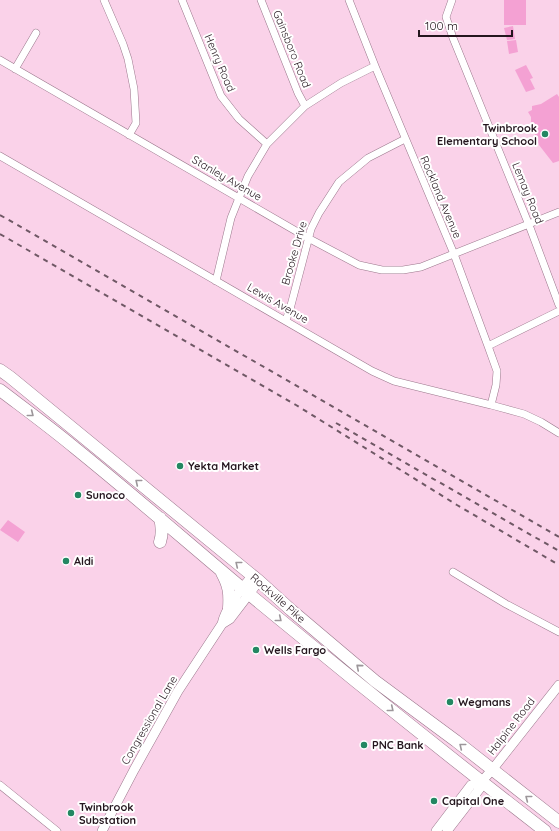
<svg xmlns="http://www.w3.org/2000/svg" width="559" height="831" font-family="Quicksand,sans-serif">
<rect width="100%" height="100%" fill="#fad2e9"/>
<path fill="#f4a1d3" d="M 504,0 L 526,0 L 526,25 L 504,25 Z
M 513,26 L 515,39 L 507,40 L 504,28 Z
M 516,40 L 518,52 L 509,54 L 507,41 Z
M 526,65 L 533,78 L 530,79 L 535,89 L 526,92 L 515,70 Z
M 557,94 L 559,97 L 559,161 L 553,163 L 539,145 L 531,124 L 531,117 L 528,112 L 532,110 L 532,106 L 541,104 Z
M 8,520 L 25,532 L 18,542 L 0,530 Z"/>
<g fill="none" stroke-linecap="round" stroke-linejoin="round">
<g stroke="#9b778c" stroke-width="8">
<path id="minor" d="M 104,0 L 123,44 L 128,59 L 134,89 L 136,123 L 129,135
M 182,0 L 221,96 L 239,119 L 267,144
M 261,0 L 298,93 L 305,106
M 349,0 L 375,66 L 454,254 L 488,346 L 497,371 L 496,385 L 491,405
M 452,0 L 446,17 L 453,38 L 529,225 L 559,305
M 0,60 L 308,238 L 359,265 L 382,270 L 403,270 L 421,267 L 559,212
M 15,69 L 36,33
M 0,156 L 372,371 L 394,381 L 491,405 L 524,414 L 541,422 L 559,433
M 216,281 L 231,218 L 239,198 L 248,176 L 267,144 L 305,106 L 341,83 L 375,66
M 286,320 L 290,309 L 311,229 L 319,213 L 339,182 L 368,158 L 405,139
M 488,346 L 559,311
M 453,572 L 506,604 L 559,632
M 0,785 L 57,831"/>
</g>
<g stroke="#9b778c" stroke-width="10">
<path id="tertiary" d="M 222,624 L 230,619 L 259,581
M 102,831 L 134,770 L 178,691 L 222,624 C 225,608 242,588 252,576
M 436,831 L 471,785 L 481,782 L 492,770 L 559,685
M 447,831 L 481,787 L 481,782"/>
</g>
<g stroke="#9b778c" stroke-width="13">
<path id="primary" d="M 0,370 L 10,377 L 259,581 L 291,610 L 375,681 L 456,741 L 559,822
M 0,390 C 25,409 51,428 75,448 C 132,494 187,542 243,589 C 342,671 443,752 545,831
M 160,518 C 162,526 163,533 160,542
M 222,573 C 229,586 230,593 229,608"/>
</g>
<use href="#minor" stroke="#fff" stroke-width="7"/>
<use href="#tertiary" stroke="#fff" stroke-width="9"/>
<use href="#primary" stroke="#fff" stroke-width="12"/>
<path stroke="#6f5865" stroke-width="2" stroke-dasharray="5 5" stroke-linecap="butt" d="M 0,215 L 559,537
M 0,234 L 296,405 L 457,505 L 559,565
M 336,423 L 559,551"/>
</g>
<defs><path id="oneway-chevron" d="M-2-3.5L2.5 0L-2 3.5" fill="none" stroke-width="1.6" stroke-linecap="round" stroke-linejoin="round"/></defs>
<g stroke="#9c969a">
<use href="#oneway-chevron" transform="translate(31 414) rotate(38)"/>
<use href="#oneway-chevron" transform="translate(138 482) rotate(-141)"/>
<use href="#oneway-chevron" transform="translate(238 564) rotate(-141)"/>
<use href="#oneway-chevron" transform="translate(279 619) rotate(39)"/>
<use href="#oneway-chevron" transform="translate(359 667) rotate(-140)"/>
<use href="#oneway-chevron" transform="translate(391 709) rotate(39)"/>
<use href="#oneway-chevron" transform="translate(462 746) rotate(-141)"/>
<use href="#oneway-chevron" transform="translate(528 798) rotate(-142)"/>
</g>
<g fill="#238762" stroke="#fff" stroke-width="1.5">
<circle cx="545" cy="134" r="4"/>
<circle cx="180" cy="466" r="4"/>
<circle cx="78" cy="495" r="4"/>
<circle cx="66" cy="561" r="4"/>
<circle cx="256" cy="650" r="4"/>
<circle cx="450" cy="702" r="4"/>
<circle cx="364" cy="745" r="4"/>
<circle cx="434" cy="801" r="4"/>
<circle cx="71" cy="813" r="4"/>
</g>
<g text-anchor="middle" stroke-width="4" stroke-linejoin="round" paint-order="stroke">
<g font-size="11" fill="#24161e" stroke="#fff">
<text transform="translate(292 49) rotate(68)" y="4">Gainsboro Road</text>
<text transform="translate(220 63) rotate(67)" y="4">Henry Road</text>
<text transform="translate(227 178) rotate(30)" y="4">Stanley Avenue</text>
<text transform="translate(528 193) rotate(68)" y="4">Lemay Road</text>
<text transform="translate(441 197) rotate(67)" y="4">Rockland Avenue</text>
<text transform="translate(294 253) rotate(-74)" y="4">Brooke Drive</text>
<text transform="translate(278 303) rotate(30)" y="4">Lewis Avenue</text>
<text transform="translate(278 598) rotate(41)" y="4">Rockville Pike</text>
<text transform="translate(149 720) rotate(-60)" y="4">Congressional Lane</text>
<text transform="translate(511 726) rotate(-52)" y="4">Halpine Road</text>
</g>
<g font-size="11" font-weight="bold" fill="#24161e" stroke="#fff" text-anchor="start">
<text x="537" y="132" text-anchor="end">Twinbrook<tspan x="537" dy="13">Elementary School</tspan></text>
<text x="188" y="470">Yekta Market</text>
<text x="86" y="499">Sunoco</text>
<text x="74" y="565">Aldi</text>
<text x="264" y="654">Wells Fargo</text>
<text x="458" y="706">Wegmans</text>
<text x="372" y="749">PNC Bank</text>
<text x="442" y="805">Capital One</text>
<text x="79" y="811">Twinbrook<tspan x="79" dy="13">Substation</tspan></text>
</g>
</g>
<path d="M419 30v6h93v-6" fill="none" stroke="#24161e" stroke-width="2"/>
<text x="425" y="30" font-size="12" fill="#24161e" stroke="#ffffff" stroke-width="3" paint-order="stroke">100 m</text>
</svg>
